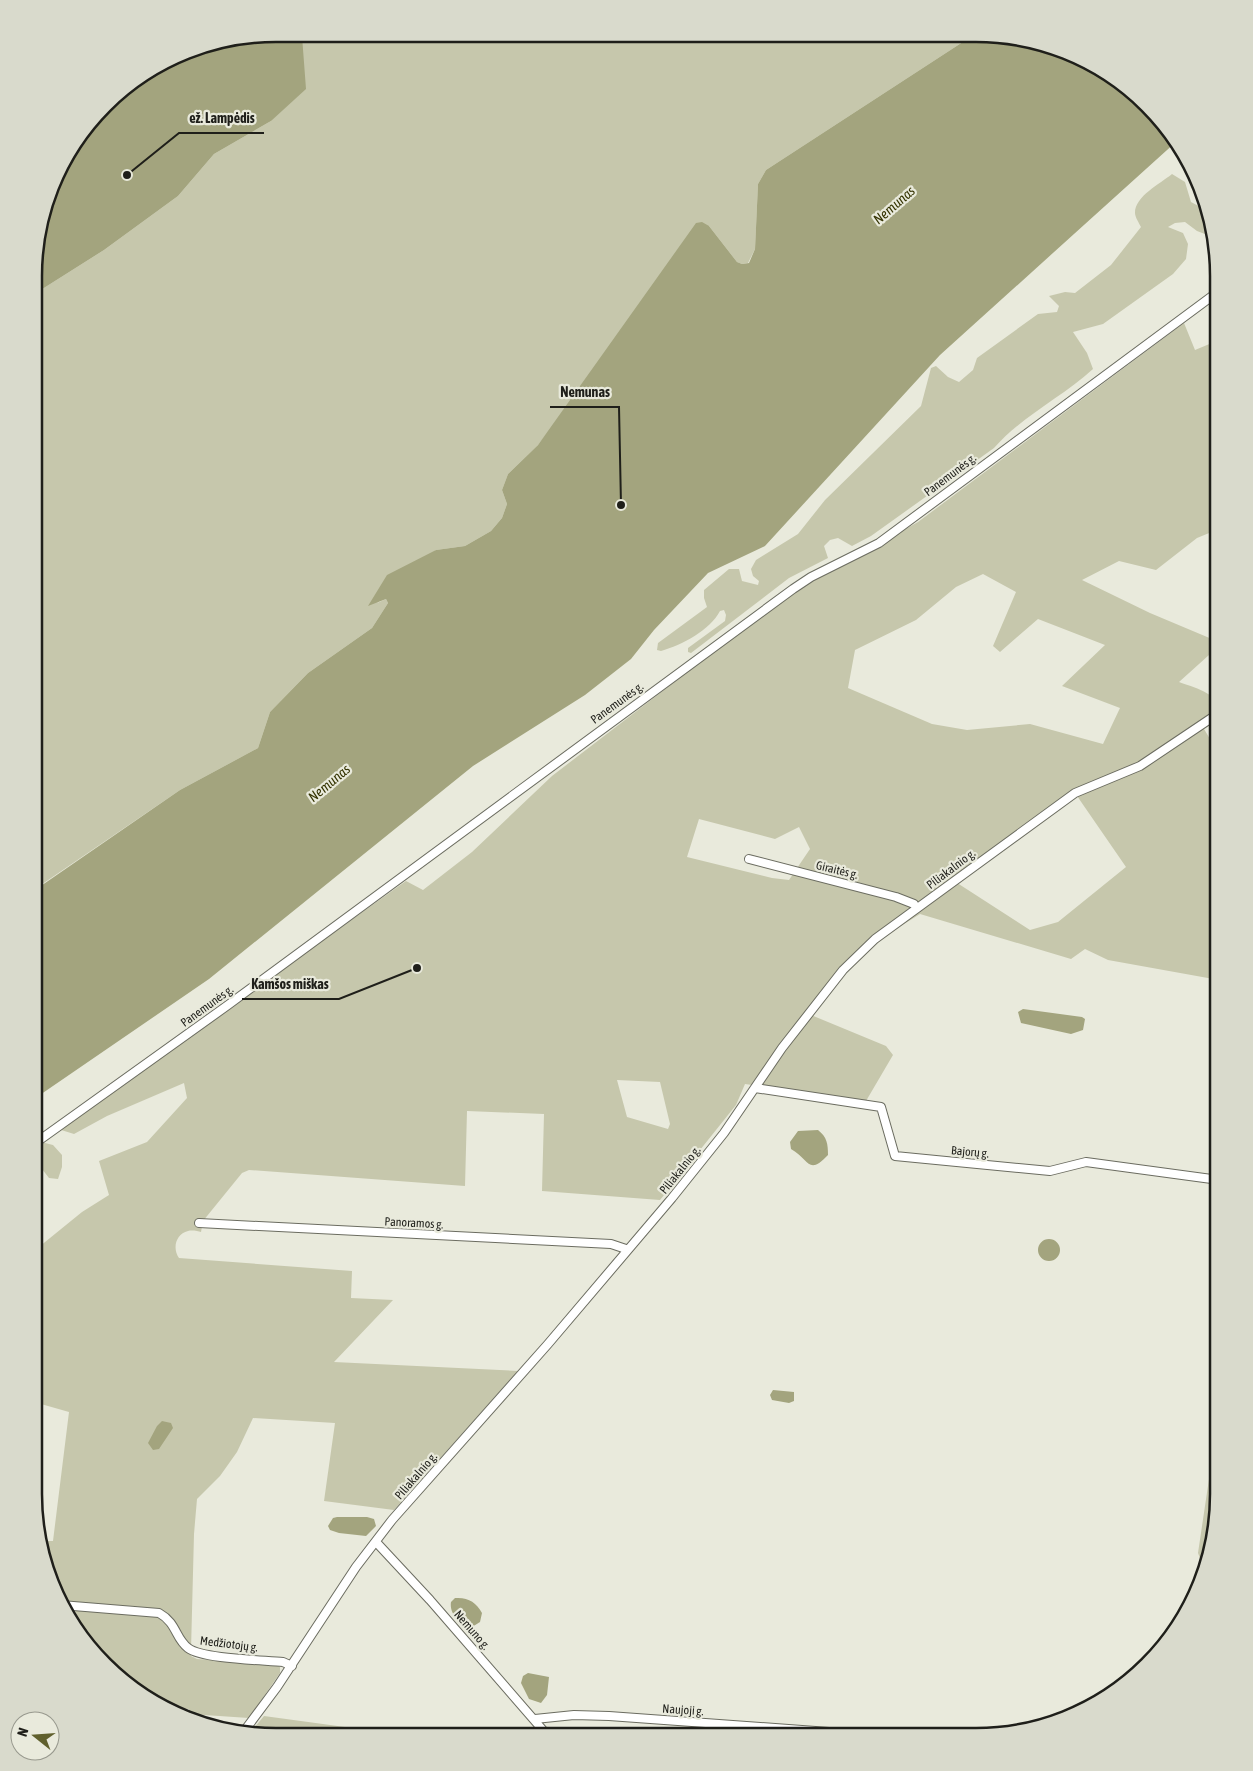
<svg xmlns="http://www.w3.org/2000/svg" width="1253" height="1771" font-family="'Asap Condensed',sans-serif">
<rect width="100%" height="100%" fill="#e9eadc"/>
<path fill="#c6c7ac" fill-rule="evenodd" d="M 299,34 L 972,36 L 766,170 L 758,184 L 755,249 L 748,263 L 742,264 L 737,262 L 709,226 L 538,445 L 508,474 L 502,490 L 507,504 L 502,518 L 491,531 L 465,546 L 436,550 L 377,603 L 386,599 L 388,603 L 372,628 L 308,673 L 270,712 L 258,748 L 180,790 L 35,889 L 36,293 L 104,250 L 178,196 L 214,154 L 271,121 L 302,36 Z
M 1172,174 L 1185,182 L 1191,202 L 1204,209 L 1210,236 L 1197,231 L 1185,222 L 1175,223 L 1168,227 L 1183,233 L 1188,244 L 1186,259 L 1173,274 L 1103,324 L 1073,332 L 1087,353 L 1093,369 C 1061,398 1022,416 994,448 L 871,536 L 852,546 L 838,538 L 830,540 L 824,546 L 828,558 L 789,578 L 691,653 L 688,652 L 688,648 L 725,621 L 726,615 L 724,610 L 720,611 C 710,630 682,645 661,651 L 657,650 L 658,643 L 707,607 L 704,598 L 704,590 L 729,569 L 739,569 L 742,581 L 758,585 L 759,581 L 753,576 L 751,569 L 756,560 L 798,534 L 825,500 L 921,406 L 931,368 L 936,366 L 948,377 L 959,382 L 973,370 L 977,358 L 1038,314 L 1057,312 L 1059,306 L 1049,296 L 1065,292 L 1075,293 L 1111,265 L 1141,227 C 1139,223 1135,217 1135,213 C 1135,196 1160,184 1172,174 Z
M 1184,323 L 1195,350 L 1219,340 L 1219,529 L 1197,538 L 1156,570 L 1119,561 L 1082,580 L 1150,613 L 1219,642 L 1219,646 L 1179,682 C 1192,687 1219,693 1219,710 L 1201,724 L 1219,754 L 1219,980 L 1108,960 L 1085,949 L 1071,959 L 920,914 L 888,934 L 846,970 L 811,1015 L 886,1046 L 893,1055 L 866,1101 L 745,1084 L 736,1105 L 660,1200 L 542,1191 L 544,1114 L 467,1111 L 465,1186 L 249,1170 L 242,1173 L 203,1221 L 201,1232 C 198,1231 192,1230 188,1231 C 176,1234 172,1248 179,1258 L 352,1271 L 351,1298 L 393,1300 L 334,1362 L 518,1371 L 394,1510 L 324,1501 L 335,1423 L 253,1418 L 237,1452 L 220,1476 L 197,1499 L 194,1534 L 191,1650 L 191,1656 L 197,1659 L 277,1665 L 280,1667 L 280,1673 L 249,1718 L 189,1714 L 189,1709 L 163,1707 L 129,1687 L 84,1643 L 59,1602 L 44,1541 L 53,1541 L 69,1412 L 34,1402 L 34,1251 L 82,1212 L 109,1195 L 99,1161 L 147,1142 L 187,1098 L 184,1083 L 107,1116 L 74,1134 L 58,1129 L 406,881 L 423,890 L 472,852 L 552,776 L 789,594 L 918,522 ZM 983,574 L 1016,592 L 993,646 L 1000,652 L 1038,619 L 1105,645 L 1062,686 L 1120,708 L 1103,744 L 1030,724 L 967,730 L 932,724 L 848,688 L 855,650 L 916,620 L 956,587 ZM 1075,793 L 1126,867 L 1058,922 L 1030,930 L 951,879 ZM 699,819 L 775,839 L 799,827 L 810,849 L 789,880 L 772,878 L 687,857 ZM 617,1080 L 660,1082 L 670,1124 L 668,1129 L 627,1117 Z
M 41,1142 L 53,1145 L 62,1155 L 62,1167 L 58,1179 L 49,1178 L 42,1169 L 34,1169 L 34,1147 Z
M 1219,1412 L 1219,1511 L 1206,1574 L 1198,1553 Z
M 264,1716 L 367,1730 L 366,1736 L 248,1735 Z"/>
<path fill="#a3a47e" d="M 276,34 L 299,34 L 302,36 L 306,89 L 271,121 L 214,154 L 178,196 L 104,250 L 36,293 L 36,244 L 66,155 L 117,94 L 198,47 Z
M 972,36 C 984,36 998,34 1010,36 C 1075,47 1141,84 1177,141 L 940,355 L 765,546 L 708,573 L 654,630 L 631,659 L 585,695 L 473,766 L 209,979 L 34,1099 L 35,890 L 180,790 L 258,748 L 270,712 L 308,673 L 372,628 L 388,603 L 386,599 L 368,606 L 387,575 L 436,550 L 465,546 L 491,531 L 502,518 L 507,504 L 502,490 L 508,474 L 538,445 L 696,223 L 702,222 L 709,226 L 737,262 L 742,264 L 749,263 L 755,249 L 758,184 L 766,170 Z
M 1023,1009 L 1082,1017 L 1085,1019 L 1083,1030 L 1071,1034 L 1021,1023 L 1018,1012 Z
M 818,1130 C 827,1137 828,1144 828,1155 C 808,1176 810,1160 791,1149 L 790,1142 L 798,1131 Z
M1038 1250a11 11 0 1 1 22 0a11 11 0 1 1-22 0Z
M 773,1390 L 794,1392 L 794,1401 L 789,1403 L 772,1400 L 770,1395 Z
M 162,1421 L 171,1423 L 173,1428 L 159,1449 L 153,1450 L 148,1443 L 157,1426 Z
M 337,1517 L 367,1517 L 374,1519 L 376,1526 L 366,1536 L 339,1533 L 330,1530 L 328,1526 L 333,1518 Z
M 455,1598 C 468,1597 476,1602 482,1613 L 480,1622 L 472,1627 C 460,1625 449,1614 451,1602 Z
M 528,1673 L 549,1677 L 547,1695 L 541,1703 L 529,1699 L 521,1683 L 523,1676 Z"/>
<g fill="none" stroke-linecap="round" stroke-linejoin="round">
<path stroke="#a3a47e" stroke-width="2.5" d="M 1209,1560 L 1206,1548 L 1219,1476"/>
<g stroke="#6b6c60" stroke-width="10">
<path id="minor" d="M 749,859 L 896,897 L 914,904 L 916,908
M 755,1088 L 881,1107 L 895,1156 L 1050,1171 L 1086,1162 L 1219,1180
M 34,1144 L 228,1005 L 793,589 L 811,577 L 879,543 L 1219,291
M 199,1223 L 611,1244 L 626,1249
M 376,1542 L 430,1600 L 548,1736
M 61,1605 L 159,1613 C 177,1623 175,1638 188,1648 C 202,1659 263,1660 283,1662 L 292,1666
M 535,1719 L 574,1715 L 609,1716 L 829,1732
M 242,1734 L 277,1687 L 356,1567 L 392,1520 L 548,1344 L 672,1198 L 724,1133 L 782,1048 L 843,970 L 875,939 L 1075,793 L 1140,766 L 1219,713"/>
</g>
<use href="#minor" stroke="#fff" stroke-width="8"/>
</g>
<g text-anchor="middle" stroke-width="4.5" stroke-linejoin="round" paint-order="stroke">
<g font-size="12" fill="#1f1f1a" stroke="#e9eadc">
<text transform="translate(950 475) rotate(-37)" y="4">Panemunės g.</text>
<text transform="translate(617 703) rotate(-36)" y="4">Panemunės g.</text>
<text transform="translate(951 869) rotate(-37)" y="4">Piliakalnio g.</text>
<text transform="translate(837 870) rotate(14)" y="4">Giraitės g.</text>
<text transform="translate(207 1006) rotate(-36)" y="4">Panemunės g.</text>
<text transform="translate(970 1152) rotate(5)" y="4">Bajorų g.</text>
<text transform="translate(680 1170) rotate(-51)" y="4">Piliakalnio g.</text>
<text transform="translate(414 1223) rotate(3)" y="4">Panoramos g.</text>
<text transform="translate(416 1476) rotate(-49)" y="4">Piliakalnio g.</text>
<text transform="translate(472 1630) rotate(49)" y="4">Nemuno g.</text>
<text transform="translate(229 1644) rotate(7)" y="4">Medžiotojų g.</text>
<text transform="translate(683 1710) rotate(4)" y="4">Naujoji g.</text>
</g>
<g font-size="14" font-style="italic" fill="#343301" stroke="#e9eadc">
<text transform="translate(894 205) rotate(-41)" y="5">Nemunas</text>
<text transform="translate(329 783) rotate(-40)" y="5">Nemunas</text>
</g>
</g>
<path d="M0 0H1253V1771H0ZM276 42H976A234 234 0 0 1 1210 276V1494A234 234 0 0 1 976 1728H276A234 234 0 0 1 42 1494V276A234 234 0 0 1 276 42Z" fill="#d9dacc" fill-rule="evenodd"/>
<path fill="none" stroke="#1f1f1a" stroke-width="2.5" d="M276 42H976A234 234 0 0 1 1210 276V1494A234 234 0 0 1 976 1728H276A234 234 0 0 1 42 1494V276A234 234 0 0 1 276 42Z"/>
<path fill="none" stroke="#1f1f1a" stroke-width="2" d="M127 175L179 133H264M621 505L619 407H550M417 968L339 999H242"/>
<g fill="#1f1f1a" stroke="#e9eadc" stroke-width="2">
<circle cx="127" cy="175" r="5"/>
<circle cx="621" cy="505" r="5"/>
<circle cx="417" cy="968" r="5"/>
</g>
<g font-size="14" text-anchor="middle" font-weight="bold" fill="#1f1f1a" stroke="#e9eadc" stroke-width="4.5" stroke-linejoin="round" paint-order="stroke">
<text x="222" y="123">ež. Lampėdis</text>
<text x="585" y="397">Nemunas</text>
<text x="290" y="989">Kamšos miškas</text>
</g>
<g transform="translate(35 1736) rotate(287)"><circle r="24" fill="#e9eadc" stroke="#98998e"/>
<path d="M0-4L9 19L0 12L-9 19Z" fill="#60602d"/>
<text y="-8" font-size="14" font-weight="bold" text-anchor="middle" fill="#1f1f1a">N</text>
</g>
</svg>
